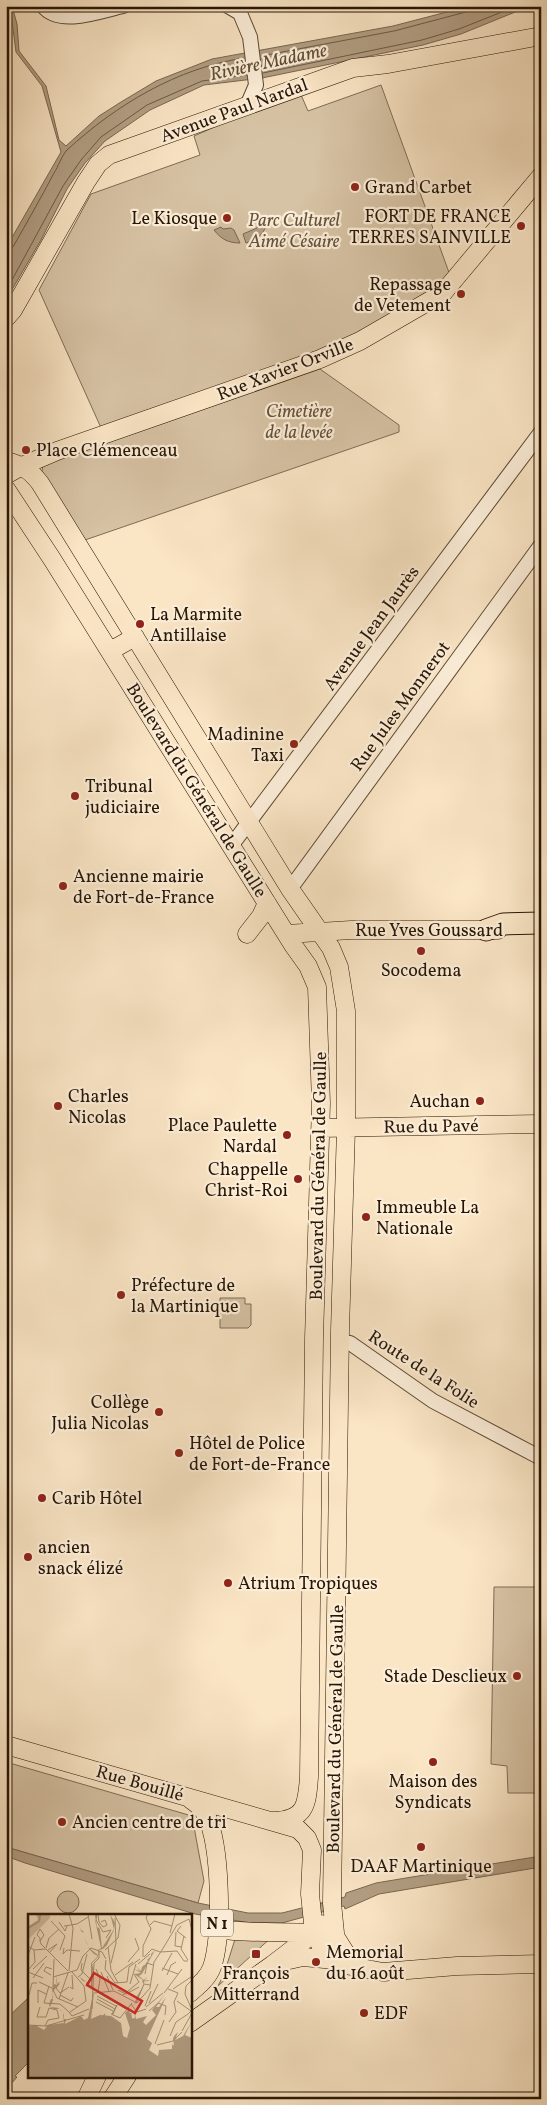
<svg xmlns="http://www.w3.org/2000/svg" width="547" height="2105" font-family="Vollkorn,serif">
<rect width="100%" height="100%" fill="#fae5c5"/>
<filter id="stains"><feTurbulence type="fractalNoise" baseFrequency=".004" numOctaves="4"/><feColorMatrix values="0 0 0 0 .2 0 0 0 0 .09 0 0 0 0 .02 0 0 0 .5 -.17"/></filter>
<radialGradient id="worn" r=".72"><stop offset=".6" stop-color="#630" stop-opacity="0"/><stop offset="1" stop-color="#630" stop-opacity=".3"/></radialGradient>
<path fill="#d6c2a4" stroke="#7e6c54" d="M 381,85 L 451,278 L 437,292 L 318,353 L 102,430 L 39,290 L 91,194 L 200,155 L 194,136 L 299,90 L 308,111 Z
M 320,369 L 399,425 L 399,432 L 85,540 L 42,471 L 43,465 Z
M 220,1298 L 245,1298 L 245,1304 L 251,1304 L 251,1325 L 248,1328 L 220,1328 Z
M 494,1587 L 541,1587 L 541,1793 L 508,1793 L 507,1766 L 491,1764 Z
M 6,1762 L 192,1816 L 204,1881 L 198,1903 L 6,1847 Z
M57 1902a11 11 0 1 1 22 0a11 11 0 1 1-22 0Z
M 274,1935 L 218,1986 L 224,1974 L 236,1936 Z"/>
<path fill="#b29e83" stroke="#7a6750" d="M 10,6 L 12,6 L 17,24 L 19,51 L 46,86 L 59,140 L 66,146 L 99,116 L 121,102 L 156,81 L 212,59 L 393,26 L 470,6 L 530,6 L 461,34 L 423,45 L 262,78 L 204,85 L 150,110 L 105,141 L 85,163 L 67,189 L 41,240 L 6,300 L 6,248 L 61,152 L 42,86 L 16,52 Z
M 266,217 C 268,231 259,239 246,243 L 243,234 L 257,228 L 259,219 Z
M 221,227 L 223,229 L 231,228 L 234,230 L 240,243 C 228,243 221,239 214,230 Z
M 6,1847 L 198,1903 L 248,1913 L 282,1913 L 345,1897 L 346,1893 L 376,1883 L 406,1878 L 541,1856 L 541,1867 L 379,1894 L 345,1909 L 344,1906 L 282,1923 L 251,1923 L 195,1914 L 25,1863 L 6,1856 Z
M 27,1999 L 29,2001 L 29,2066 L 27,2064 L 15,2076 L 17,2077 L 6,2090 L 6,2019 Z"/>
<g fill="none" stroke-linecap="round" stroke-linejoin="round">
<path stroke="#6c5a44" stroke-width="1" d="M 261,56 L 394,31 L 466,12 L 468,6
M 263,73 L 422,40 L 459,29 L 517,6
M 6,249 L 13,247 C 27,222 41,198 54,173 C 58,167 62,155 67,150 C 116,105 177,68 244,58
M 6,291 L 63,186 L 81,160 L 101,137 L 147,105 L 202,81 L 247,75"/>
<g stroke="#5c4934" stroke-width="16">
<path id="minor" d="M 43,6 C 59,27 101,11 123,6
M 228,6 L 240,13 L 250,37 L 256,85 L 247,106
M 231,846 L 541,432
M 290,889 L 541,545
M 341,1341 L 350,1343 L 433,1401 L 541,1458"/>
</g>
<g stroke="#271504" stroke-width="19">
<path id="major" d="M 6,318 L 13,310 L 86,182 L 98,164 L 109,155 L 353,68 L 388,64 L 541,36
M 6,461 C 22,465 30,470 40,483 L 290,889 L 331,948 L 339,967 L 346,1011 L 346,1128 L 340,1331 L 332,1903 L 335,1933
M 6,475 L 22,466 L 57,451 L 320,359 L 360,341 L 443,293 L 541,176
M 6,489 L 52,559 L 293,945 L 308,966 L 317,987 L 321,1103 L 314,1339 L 309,1777 C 307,1804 306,1820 274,1821
M 110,651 L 135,637
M 247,934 L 261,916 L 267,903
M 287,934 L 351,930 L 498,930
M 321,1128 L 541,1124
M 6,1745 L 298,1829 L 307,1838 L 312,1850 L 310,1894 L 314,1933 L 322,1948 L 335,1960 L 351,1966 L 383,1972 L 457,1966 L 541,1964
M 190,1799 C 196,1803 202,1807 206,1815 C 221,1845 223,1935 212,1967 C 208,1978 199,1985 190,1993
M 328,1925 L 345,1952 L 361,1968
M 217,1929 C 249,1934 282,1931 314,1933
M 280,1962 L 303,1957 L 335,1960
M 190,2023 L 272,1965 L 314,1933 L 321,1924
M 86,2099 L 97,2076
M 112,2099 L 127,2076"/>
</g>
<g stroke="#271504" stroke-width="23">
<path id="highway" d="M 486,930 L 503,924 L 541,923"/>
</g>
<use href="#minor" stroke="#fceed9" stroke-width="14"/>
<use href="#major" stroke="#fae5c5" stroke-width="18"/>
<use href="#highway" stroke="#fae5c5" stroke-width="21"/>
</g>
<g fill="#8f2418" stroke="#fceed9" stroke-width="2">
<circle cx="355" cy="187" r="5"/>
<circle cx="227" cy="218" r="5"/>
<circle cx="521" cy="226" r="5"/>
<circle cx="461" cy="294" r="5"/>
<circle cx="26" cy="450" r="5"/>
<circle cx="140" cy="624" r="5"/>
<circle cx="294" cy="744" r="5"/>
<circle cx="75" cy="796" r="5"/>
<circle cx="63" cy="886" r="5"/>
<circle cx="421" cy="951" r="5"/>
<circle cx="480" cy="1101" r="5"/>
<circle cx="58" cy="1106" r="5"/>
<circle cx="287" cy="1135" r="5"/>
<circle cx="298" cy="1179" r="5"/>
<circle cx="366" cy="1217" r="5"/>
<circle cx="121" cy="1295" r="5"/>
<circle cx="159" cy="1412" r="5"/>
<circle cx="179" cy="1453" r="5"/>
<circle cx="42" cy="1498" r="5"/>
<circle cx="28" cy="1557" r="5"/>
<circle cx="228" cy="1583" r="5"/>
<circle cx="517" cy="1676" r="5"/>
<circle cx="433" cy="1762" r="5"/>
<circle cx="62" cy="1822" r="5"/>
<circle cx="421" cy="1847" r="5"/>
<rect x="251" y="1949" width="10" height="10" rx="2.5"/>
<circle cx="316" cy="1962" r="5"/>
<circle cx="364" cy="2013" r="5"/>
</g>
<g text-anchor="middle" stroke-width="4.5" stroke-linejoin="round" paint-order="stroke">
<rect fill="#fceed9" stroke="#675644" stroke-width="1" x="201" y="1909.5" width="32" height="27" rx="4"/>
<g font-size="16" font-weight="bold" fill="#271504">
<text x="217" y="1929">N 1</text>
</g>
<g font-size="18" fill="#271504" stroke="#fceed9">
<text transform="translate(234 110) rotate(-20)" y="6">Avenue Paul Nardal</text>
<text transform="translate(285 369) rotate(-21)" y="6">Rue Xavier Orville</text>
<text transform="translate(371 628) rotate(-54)" y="6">Avenue Jean Jaurès</text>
<text transform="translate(400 706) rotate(-54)" y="6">Rue Jules Monnerot</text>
<text transform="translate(197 790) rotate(58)" y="6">Boulevard du Général de Gaulle</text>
<text x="429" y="936">Rue Yves Goussard</text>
<text transform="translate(431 1126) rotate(-1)" y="6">Rue du Pavé</text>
<text transform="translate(318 1176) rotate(-89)" y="6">Boulevard du Général de Gaulle</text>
<text transform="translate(424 1369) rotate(33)" y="6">Route de la Folie</text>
<text transform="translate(335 1729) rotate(-89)" y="6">Boulevard du Général de Gaulle</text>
<text transform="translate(140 1783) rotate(16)" y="6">Rue Bouillé</text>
</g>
<g font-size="18" fill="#271504" stroke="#fceed9" text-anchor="start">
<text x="365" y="193">Grand Carbet</text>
<text x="511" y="222" text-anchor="end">FORT DE FRANCE<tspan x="511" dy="21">TERRES SAINVILLE</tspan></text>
<text x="217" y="224" text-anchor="end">Le Kiosque</text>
<text x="451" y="290" text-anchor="end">Repassage<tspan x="451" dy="21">de Vetement</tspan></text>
<text x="36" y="456">Place Clémenceau</text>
<text x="150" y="620">La Marmite<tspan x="150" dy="21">Antillaise</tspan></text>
<text x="284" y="740" text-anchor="end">Madinine<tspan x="284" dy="21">Taxi</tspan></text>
<text x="85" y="792">Tribunal<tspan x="85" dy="21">judiciaire</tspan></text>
<text x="73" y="882">Ancienne mairie<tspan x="73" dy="21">de Fort-de-France</tspan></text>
<text x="421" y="976" text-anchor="middle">Socodema</text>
<text x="68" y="1102">Charles<tspan x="68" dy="21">Nicolas</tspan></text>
<text x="470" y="1107" text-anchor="end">Auchan</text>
<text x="277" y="1131" text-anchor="end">Place Paulette<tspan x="277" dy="21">Nardal</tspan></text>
<text x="288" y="1175" text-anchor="end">Chappelle<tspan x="288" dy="21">Christ-Roi</tspan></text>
<text x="376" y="1213">Immeuble La<tspan x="376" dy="21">Nationale</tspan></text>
<text x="131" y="1291">Préfecture de<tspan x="131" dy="21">la Martinique</tspan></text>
<text x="149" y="1408" text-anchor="end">Collège<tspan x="149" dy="21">Julia Nicolas</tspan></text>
<text x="189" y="1449">Hôtel de Police<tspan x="189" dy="21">de Fort-de-France</tspan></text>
<text x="52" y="1504">Carib Hôtel</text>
<text x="38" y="1553">ancien<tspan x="38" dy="21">snack élizé</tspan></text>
<text x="238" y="1589">Atrium Tropiques</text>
<text x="507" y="1682" text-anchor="end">Stade Desclieux</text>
<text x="433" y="1787" text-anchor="middle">Maison des<tspan x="433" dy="21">Syndicats</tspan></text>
<text x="72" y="1828">Ancien centre de tri</text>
<text x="421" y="1872" text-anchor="middle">DAAF Martinique</text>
<text x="326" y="1958">Memorial<tspan x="326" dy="21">du 16 août</tspan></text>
<text x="256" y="1979" text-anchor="middle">François<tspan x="256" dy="21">Mitterrand</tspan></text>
<text x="374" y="2019">EDF</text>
</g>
<g font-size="18" font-style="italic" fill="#64523c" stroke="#fceed9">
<text x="294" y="226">Parc Culturel<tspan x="294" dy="21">Aimé Césaire</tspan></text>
<text x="299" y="417">Cimetière<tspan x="299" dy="21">de la levée</tspan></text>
</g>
<g font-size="19" font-style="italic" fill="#5f4c37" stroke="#fceed9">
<text transform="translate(268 61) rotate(-12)" y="7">Rivière Madame</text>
</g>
</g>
<g transform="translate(28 1914)">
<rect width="164" height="164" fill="#fae5c5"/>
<path d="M 7,0 L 22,0 L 22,4 L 0,26 L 0,15 L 11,7 Z" fill="#d6c2a4"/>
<path d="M 67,0 L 68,2 L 67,6 L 68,7 L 69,13 L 71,14 L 72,16 L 74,34 L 86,15 L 82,0 L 87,9 L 86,16 L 79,31 L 75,35 L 71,36 L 70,43 L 64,49 L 66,58 L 64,70 L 66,78 L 63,105 L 72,101 L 83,102 L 93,109 L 95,122 L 99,124 L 102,114 L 97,99 L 106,91 L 109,82 L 116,71 L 114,67 L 115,66 L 106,60 L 113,59 L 106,55 L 112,57 L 107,51 L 113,57 L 114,53 L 116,51 L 117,51 L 118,49 L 120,47 L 119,46 L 123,42 L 123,40 L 127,36 L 114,60 L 111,62 L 116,66 L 119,63 L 116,68 L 119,66 L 122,66 L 116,68 L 116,71 L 107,90 L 101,96 L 103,105 L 107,104 L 106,95 L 108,105 L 119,102 L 115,108 L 118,111 L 128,101 L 124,96 L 137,80 L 128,93 L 131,93 L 138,83 L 119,125 L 124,129 L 121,136 L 130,142 L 131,136 L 144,135 L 144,130 L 146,132 L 145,125 L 146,122 L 150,118 L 147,126 L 155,122 L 164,107 L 157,121 L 164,124 L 164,163 L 0,163 L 0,112 L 7,111 L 16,116 L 20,111 L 36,109 L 35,99 L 31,94 L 30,95 L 26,95 L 22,93 L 21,91 L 23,85 L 25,85 L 24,84 L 24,79 L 26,70 L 29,71 L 28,67 L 28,62 L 29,70 L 31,68 L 32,68 L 24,79 L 25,86 L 22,93 L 31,94 L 33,96 L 35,99 L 36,101 L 36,105 L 38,105 L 37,110 L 53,102 L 56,106 L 60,104 L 66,76 L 63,72 L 60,72 L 58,70 L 58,68 L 55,67 L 53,65 L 52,63 L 63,72 L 63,49 L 70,42 L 66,40 L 63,37 L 60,33 L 60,31 L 59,30 L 56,24 L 56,19 L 53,17 L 51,11 L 50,10 L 51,11 L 53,16 L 55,17 L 56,19 L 56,24 L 60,31 L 60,33 L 70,41 L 70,36 L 73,34 L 67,6 Z" fill="#b29e83"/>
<path fill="none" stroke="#b29e83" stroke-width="2.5" d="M 0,14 L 11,7 L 12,0M 76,103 L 85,146 L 104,163M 79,114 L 94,144M 0,132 L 47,136 L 60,134 L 74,124M 96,148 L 104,163M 79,156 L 95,148 L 105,130M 57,163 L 92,147 L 101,138 L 106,126 L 102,99M 76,163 L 74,108 L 75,103 L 76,102 L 80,163M 90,163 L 101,156 L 107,144 L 105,111M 92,163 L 109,145 L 108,118 L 102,102"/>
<path fill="none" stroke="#a69278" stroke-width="1" d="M 41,0 L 45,14 L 41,57M 60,0 L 64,25M 69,0 L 68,6 L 75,18 L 83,16 L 78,24M 70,1 L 71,8 L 75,13 L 79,11 L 77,6 L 73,8M 23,7 L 37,22 L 32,36M 31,8 L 37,17 L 39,12M 122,11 L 126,7 L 144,12M 36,12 L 49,10 L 60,3M 153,12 L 149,17 L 158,24M 148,18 L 147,32 L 154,33M 142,19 L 147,0M 156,22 L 153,35 L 160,46M 12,27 L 16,21 L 12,15 L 9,21 L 12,24 L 12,27 L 13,30 L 17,34M 0,32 L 6,36 L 18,35M 80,33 L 83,56 L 90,69M 18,34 L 21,24 L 31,15M 36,34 L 35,40 L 39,36 L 52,37M 18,35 L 40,57M 20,36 L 29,30 L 21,39M 77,36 L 90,24 L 92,11 L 86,0M 134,36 L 149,11 L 161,5 L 164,16M 132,38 L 149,37 L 156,47 L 160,47M 0,41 L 7,23M 115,43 L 115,32 L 123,15 L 118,4 L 120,0M 116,43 L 124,35 L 132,38M 78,46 L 77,55 L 87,69 L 99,68M 100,48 L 111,35 L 107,24M 54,49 L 53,56 L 63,66M 83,49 L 88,29 L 87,4M 110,50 L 122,40M 134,54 L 150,60M 5,55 L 19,42M 68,55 L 72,65 L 70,78M 0,56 L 7,48 L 6,36M 134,57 L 144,39M 0,58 L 15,64M 73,58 L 81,77M 117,60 L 119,49 L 125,51M 23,61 L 16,57 L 18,53 L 24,55M 87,61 L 105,48M 139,61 L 143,51 L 148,48M 79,62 L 85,76M 25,63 L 49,56 L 55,42 L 63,34 L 74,38 L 78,45M 50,63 L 54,60 L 59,40M 5,64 L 16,49M 164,66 L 158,72 L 157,80 L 164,96M 11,68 L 24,74 L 29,84 L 50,93M 99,68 L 101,53 L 112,45M 31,70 L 28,74 L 32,79 L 41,73M 102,70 L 108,50M 42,73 L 45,75 L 44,61M 25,74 L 26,45M 140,75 L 150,79 L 146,88 L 148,98 L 141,108M 145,75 L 163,63M 90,76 L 98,80 L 111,73M 66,79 L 86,77 L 109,89M 71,79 L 98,95M 136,79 L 154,55M 1,81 L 4,69 L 9,69M 32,81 L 43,87 L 45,84M 95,81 L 111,68 L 106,60M 69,82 L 88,92M 31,85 L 40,59M 69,85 L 87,95M 149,87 L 163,97 L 160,100M 68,88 L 85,97M 10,89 L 10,76 L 18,80M 16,89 L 21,72M 16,89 L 32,90 L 41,98M 108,89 L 116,70 L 122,71M 109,89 L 122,74 L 126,48 L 134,36M 121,89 L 130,70M 103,90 L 109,98 L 118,95M 89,91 L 85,100 L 84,100 ZM 117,92 L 123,77M 12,93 L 9,103 L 18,103 L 21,94M 118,93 L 135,79M 64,95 L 66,49 L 71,44 L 71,37M 121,97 L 130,89 L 138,92 L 137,101M 41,98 L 44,102 L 61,95M 42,98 L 58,87 L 56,72 L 44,58M 83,100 L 92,104 L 104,89M 0,111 L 18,112 L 56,101M 17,112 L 20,106 L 31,104 L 29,96 L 21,94M 154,117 L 164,99M 142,122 L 148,108 L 160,100M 127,130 L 136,106M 129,131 L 145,127 L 154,118"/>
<path fill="#d62828" fill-opacity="0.15" stroke="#d62828" stroke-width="2.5" d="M 66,59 L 114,87 L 107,99 L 59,71 Z"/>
<rect width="164" height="164" fill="none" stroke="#271504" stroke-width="2.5"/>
</g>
<rect width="547" height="2105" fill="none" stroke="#fae5c5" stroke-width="25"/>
<rect x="8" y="8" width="532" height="2090" fill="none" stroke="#271504" stroke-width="2.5"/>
<rect x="12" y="12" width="522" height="2080" fill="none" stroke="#271504"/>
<rect width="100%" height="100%" filter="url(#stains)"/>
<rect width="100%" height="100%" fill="url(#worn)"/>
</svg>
